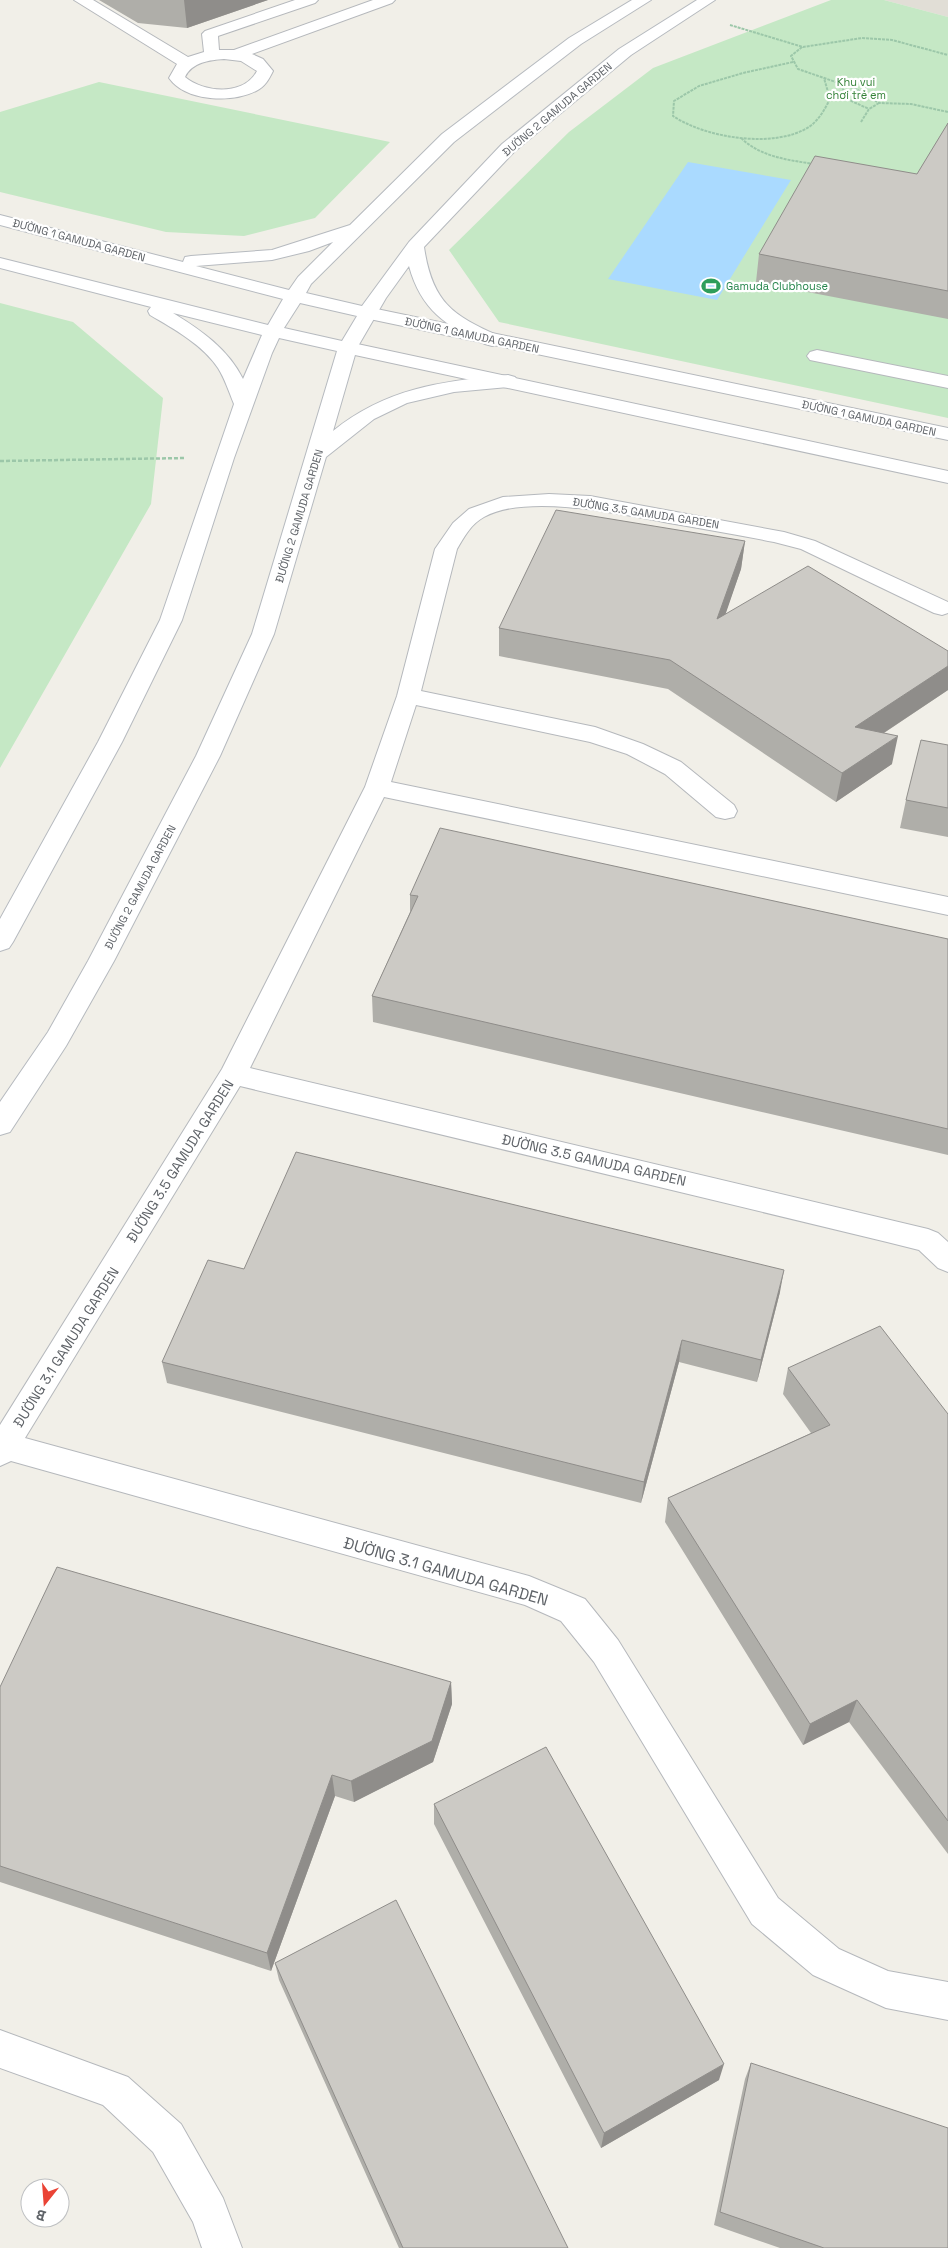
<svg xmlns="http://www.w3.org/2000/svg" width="948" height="2248" font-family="'Space Grotesk',sans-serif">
<rect width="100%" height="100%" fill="#f1efe8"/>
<path fill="#e1ded6" d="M 884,0 L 948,0 L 948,17 Z"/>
<path fill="#c5e8c5" d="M 831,0 L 884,0 L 948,17 L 948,418 L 499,322 L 449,250 L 569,132 L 653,68 Z
M 99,82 L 390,142 L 315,218 L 244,236 L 166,232 L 0,192 L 0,112 Z
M 0,303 L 73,322 L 163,398 L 151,504 L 0,768 Z"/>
<path fill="#aadaff" d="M 688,162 L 791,180 L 717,300 L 608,279 Z"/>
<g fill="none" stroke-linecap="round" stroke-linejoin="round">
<g stroke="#b5b8bc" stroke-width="2">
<path id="lane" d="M 74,0 L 93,0 L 188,57 L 204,52 L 202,34 L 205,31 L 295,0 L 318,0 L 315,3 L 218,36 L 219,50 L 234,50 L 373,0 L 395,0 L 392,3 L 252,54 L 263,59 L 273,71 C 269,79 265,87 256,91 C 232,103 186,102 169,78 L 177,64 ZM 224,59 L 241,61 L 257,71 C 244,96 204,93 185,77 C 192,62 210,60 224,59 Z
M 817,350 L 948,376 L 948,388 L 810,360 L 807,356 L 810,352 Z"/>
</g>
<g stroke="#b5b8bc" stroke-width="2">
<path id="street" d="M 367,307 L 948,428 L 948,440 L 360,317 L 358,313 L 360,309 Z
M 348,342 L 948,471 L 948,483 L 341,352 L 339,348 L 341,344 Z
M 549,494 L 590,496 L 784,532 L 815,541 L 948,602 L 948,613 L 942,615 L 934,613 L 801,549 L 774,542 C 739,535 704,529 669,523 C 621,514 527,493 484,517 C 471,524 464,537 457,549 L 421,691 L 595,727 L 643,744 L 681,762 L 734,805 L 737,811 L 734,817 L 725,819 L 716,817 L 665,774 L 627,754 L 590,742 L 416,705 L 391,782 L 948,897 L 948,915 L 384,797 L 250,1068 L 928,1229 L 938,1233 L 948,1242 L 948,1272 L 938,1268 L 919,1250 L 887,1242 L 240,1086 L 25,1438 L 529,1576 L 585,1599 L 618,1640 L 778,1898 L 839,1949 L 888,1971 L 948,1982 L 948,2020 L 886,2008 L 813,1975 L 752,1924 L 594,1662 L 561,1621 L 525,1605 L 11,1461 L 0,1466 L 0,1425 L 222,1069 L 365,787 L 397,696 L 435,549 L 453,523 L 469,509 L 503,497 Z
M 0,2030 L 128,2077 L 181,2124 L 223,2198 L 242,2248 L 202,2248 L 193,2222 L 153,2152 L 103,2105 L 0,2068 Z"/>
</g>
<g stroke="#b6babf" stroke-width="2">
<path id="secondary" d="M 632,0 L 651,0 L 581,44 L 454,142 L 311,284 L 306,293 L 362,306 L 409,242 L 502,144 L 619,49 L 697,0 L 715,0 L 631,55 L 514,152 L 424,247 C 432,301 451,315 499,336 L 501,340 L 499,344 L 492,346 L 485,344 C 446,326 421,310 409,266 L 386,298 L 357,348 L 333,431 C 386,388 442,381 508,375 L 515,377 L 518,381 L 515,385 L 508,387 L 454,392 L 407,403 L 374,419 L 326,457 L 274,634 L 220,756 L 114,961 L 66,1046 L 10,1132 L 0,1135 L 0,1102 L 48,1032 L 88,961 L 196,756 L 252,634 L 337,351 L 279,338 L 272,353 L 234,458 L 182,620 L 122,742 L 13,942 L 9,948 L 0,951 L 0,919 L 98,742 L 160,620 L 234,404 C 229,392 225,379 218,368 C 203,345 174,329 150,315 L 148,311 L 151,307 L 0,268 L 0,258 L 268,325 L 283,299 L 0,225 L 0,215 L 183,262 L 185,257 L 191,256 L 272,250 L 350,225 L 442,134 L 569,38 ZM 333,242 L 298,277 L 289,290 L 196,266 L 272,260 L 309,251 ZM 300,303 L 357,316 L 342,341 L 284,328 ZM 173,313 L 262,335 L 243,379 C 228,349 201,330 173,313 Z"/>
</g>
<path stroke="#9cc7a9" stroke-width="2" stroke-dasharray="3 1" stroke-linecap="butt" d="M 730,25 L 803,47 L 862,38 L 892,40 L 948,55
M 802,47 L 791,56 L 798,69 L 856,89 L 879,103 L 911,104 L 948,112
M 793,62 L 743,73 L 699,86 L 674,101 L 673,116 C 706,138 774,149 809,127 C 819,120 825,109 830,99 L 824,78
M 841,84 L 847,99 L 869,109
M 861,122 L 869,109 L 879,103
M 741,138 C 761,157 788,160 814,164"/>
<path stroke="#9cc7a9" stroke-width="2.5" stroke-dasharray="4 2" stroke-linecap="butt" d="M 0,461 L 186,458"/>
<use href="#lane" fill="#fff" fill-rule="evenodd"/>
<use href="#street" fill="#fff" fill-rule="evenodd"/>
<use href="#secondary" fill="#fff" fill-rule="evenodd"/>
</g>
<path fill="#afaea9" d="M 99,0 L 268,0 L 187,28 L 138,23 Z
M 948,123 L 948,319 L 756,282 L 759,254 L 917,174 Z
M 745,541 L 741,569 L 725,614 L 948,651 L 948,690 L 884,733 L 892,764 L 836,802 L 668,689 L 499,656 L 499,628 Z
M 948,745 L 948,837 L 900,828 L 906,800 Z
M 410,895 L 948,939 L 948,1155 L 373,1022 L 372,996 L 410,912 Z
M 244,1269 L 780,1292 L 757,1382 L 679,1362 L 641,1503 L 167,1383 L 162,1362 Z
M 788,1368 L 948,1414 L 948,1854 L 849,1722 L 803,1745 L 665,1522 L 668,1498 L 811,1433 L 783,1394 Z
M 451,1682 L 452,1704 L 433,1762 L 354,1802 L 335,1796 L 271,1971 L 0,1882 L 0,1687 Z
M 434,1804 L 719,2080 L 601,2148 L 434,1824 Z
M 275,1963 L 568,2248 L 399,2248 L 279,1980 Z
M 751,2063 L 948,2248 L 780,2248 L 714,2225 L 745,2079 Z"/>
<path fill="#8f8d8a" d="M 184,0 L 268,0 L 187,28 Z
M 745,541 L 741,569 L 714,648 L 717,619 Z
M 948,666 L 948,690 L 849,756 L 855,727 Z
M 898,736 L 892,764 L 836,802 L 842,773 Z
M 784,1270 L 780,1292 L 757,1382 L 761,1360 Z
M 682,1340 L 679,1362 L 641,1503 L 644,1482 Z
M 451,1682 L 452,1704 L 433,1762 L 354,1802 L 351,1781 Z
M 857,1700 L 849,1722 L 803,1745 L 810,1724 Z
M 332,1775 L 335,1796 L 271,1971 L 267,1953 Z
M 724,2064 L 719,2080 L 601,2148 L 604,2133 Z"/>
<path fill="#cccac5" stroke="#8f8d8a" d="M 948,123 L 948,291 L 759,254 L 815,156 L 917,174 Z
M 556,510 L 745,541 L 717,619 L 808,566 L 948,651 L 948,666 L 855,727 L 898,736 L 842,773 L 670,660 L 499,628 Z
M 921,740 L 948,745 L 948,808 L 906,800 Z
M 440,828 L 948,939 L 948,1129 L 372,996 L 418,896 L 410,895 Z
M 296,1152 L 784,1270 L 761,1360 L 682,1340 L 644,1482 L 162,1362 L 208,1260 L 244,1269 Z
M 880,1326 L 948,1414 L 948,1821 L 857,1700 L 810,1724 L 668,1498 L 830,1425 L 788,1368 Z
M 57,1567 L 451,1682 L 432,1741 L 351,1781 L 332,1775 L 267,1953 L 0,1866 L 0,1687 Z
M 546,1747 L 724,2064 L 604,2133 L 434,1804 Z
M 396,1900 L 568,2248 L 403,2248 L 275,1963 Z
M 751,2063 L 948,2128 L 948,2248 L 824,2248 L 720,2212 Z"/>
<defs>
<g id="stadium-bare" transform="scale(1.5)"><path d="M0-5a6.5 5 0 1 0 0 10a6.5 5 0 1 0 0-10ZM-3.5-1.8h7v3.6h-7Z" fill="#2e9e5b" stroke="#fff" stroke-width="2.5" paint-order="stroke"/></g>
</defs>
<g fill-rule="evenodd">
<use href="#stadium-bare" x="711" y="286"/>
</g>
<g text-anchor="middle" stroke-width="4.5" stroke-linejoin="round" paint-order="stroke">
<g font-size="11" fill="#348238" stroke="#fff">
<text x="856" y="86">Khu vui<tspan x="856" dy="13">chơi trẻ em</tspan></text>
</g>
<g font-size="11" fill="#5f6368" stroke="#fff">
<text transform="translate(557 109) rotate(-40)" y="4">ĐƯỜNG 2 GAMUDA GARDEN</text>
<text transform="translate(79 240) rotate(15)" y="4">ĐƯỜNG 1 GAMUDA GARDEN</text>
<text transform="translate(472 335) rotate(12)" y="4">ĐƯỜNG 1 GAMUDA GARDEN</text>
<text transform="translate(869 418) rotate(12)" y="4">ĐƯỜNG 1 GAMUDA GARDEN</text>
<text transform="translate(646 513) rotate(9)" y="4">ĐƯỜNG 3.5 GAMUDA GARDEN</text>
<text transform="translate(299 516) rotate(-73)" y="4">ĐƯỜNG 2 GAMUDA GARDEN</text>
<text transform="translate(140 887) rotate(-62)" y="4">ĐƯỜNG 2 GAMUDA GARDEN</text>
</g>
<g font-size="11" fill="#27864d" stroke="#fff" text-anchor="start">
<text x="726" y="290">Gamuda Clubhouse</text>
</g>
<g font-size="14" fill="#5f6368" stroke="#fff">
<text transform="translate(594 1160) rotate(13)" y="5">ĐƯỜNG 3.5 GAMUDA GARDEN</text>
<text transform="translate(180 1161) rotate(-58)" y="5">ĐƯỜNG 3.5 GAMUDA GARDEN</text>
<text transform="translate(66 1347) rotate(-58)" y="5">ĐƯỜNG 3.1 GAMUDA GARDEN</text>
</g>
<g font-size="16" fill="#5f6368" stroke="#fff">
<text transform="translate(446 1571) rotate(16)" y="6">ĐƯỜNG 3.1 GAMUDA GARDEN</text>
</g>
</g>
<g transform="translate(45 2203) rotate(197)"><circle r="24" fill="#ffffff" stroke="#bfc1c3"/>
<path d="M0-4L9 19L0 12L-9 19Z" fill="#ea4335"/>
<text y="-8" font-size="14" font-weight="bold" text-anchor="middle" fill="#5f6368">B</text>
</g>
</svg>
